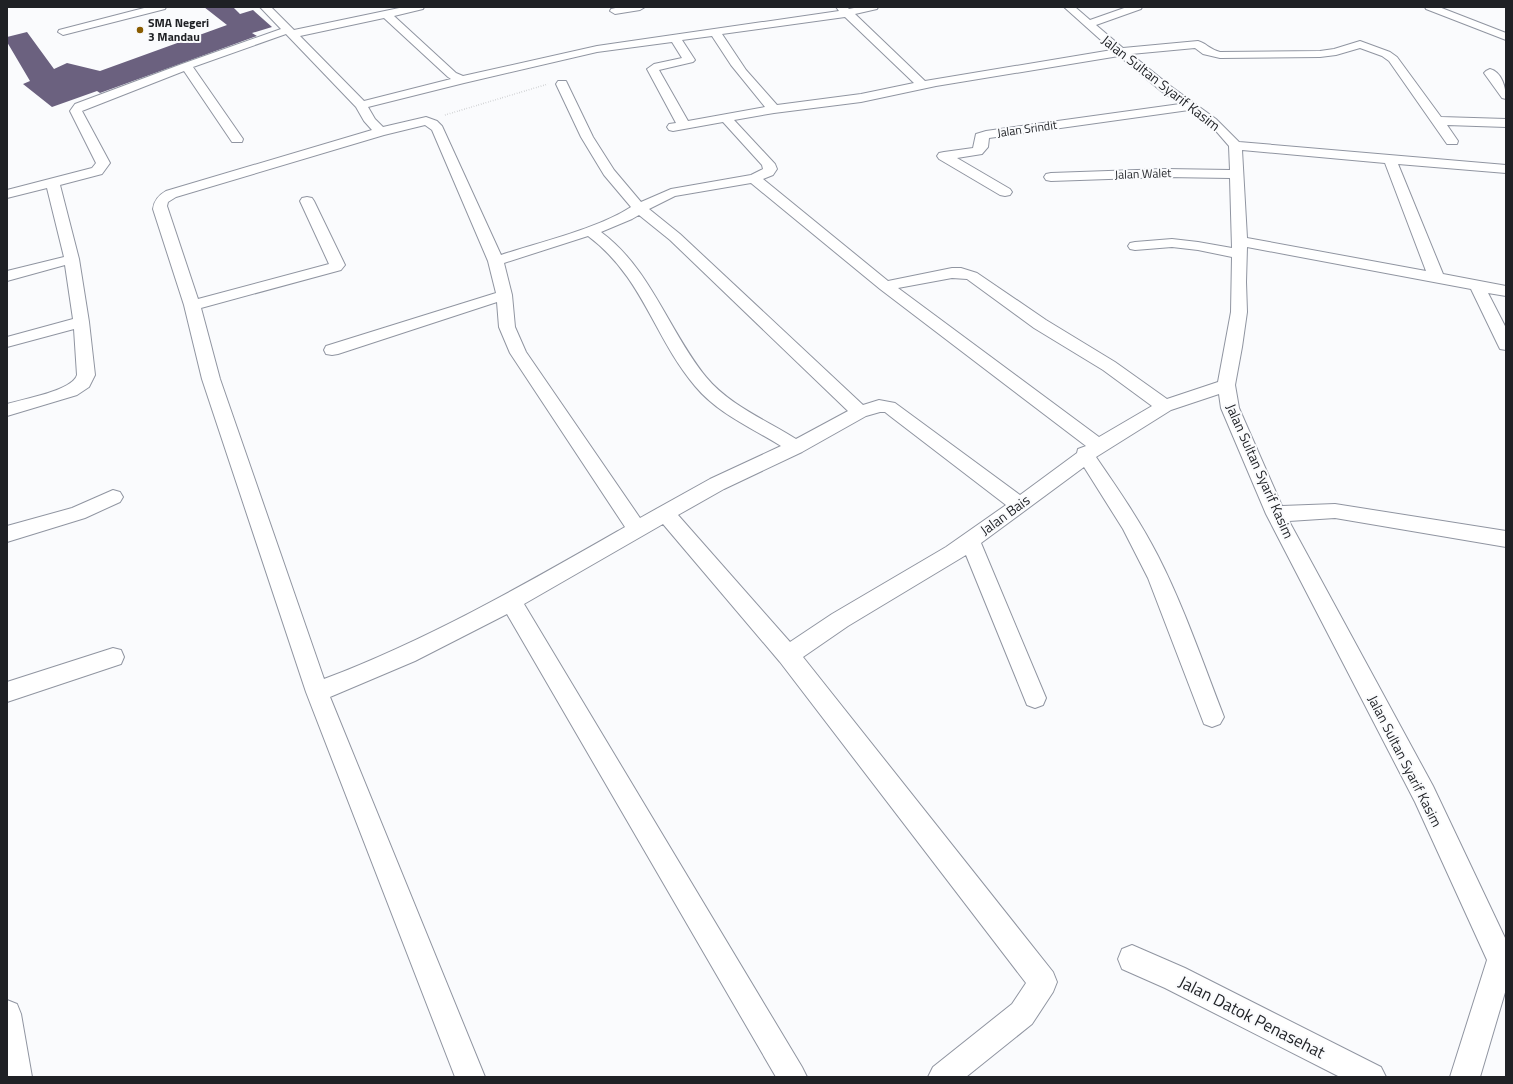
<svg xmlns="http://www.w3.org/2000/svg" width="1513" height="1084" font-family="'Titillium Web',sans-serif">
<rect width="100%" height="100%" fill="#fafbfd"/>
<path fill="#6b617f" d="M 204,7 L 233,7 L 240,14 L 253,10 L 272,27 L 252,33 L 257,36 L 100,93 L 97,91 L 52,107 L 23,84 L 30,81 L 7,42 L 7,37 L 27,32 L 54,69 L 67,63 L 100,71 L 227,25 Z"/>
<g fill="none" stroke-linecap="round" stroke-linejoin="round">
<g stroke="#9095a1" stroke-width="2">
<path id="minor" d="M 148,7 L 166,7 L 165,9 L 63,35 L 58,32 L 59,30 Z
M 260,7 L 271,7 L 294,30 L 404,7 L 424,7 L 423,9 L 394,16 L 456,73 L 463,76 L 597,46 L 839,11 L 836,7 L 847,7 L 849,9 L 859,7 L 878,7 L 877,9 L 855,14 L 925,81 L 1112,50 L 1064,7 L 1075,7 L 1090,20 L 1127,7 L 1142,7 L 1141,9 L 1096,25 L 1123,48 L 1198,41 C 1206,43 1209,49 1220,52 L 1320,51 L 1334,49 L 1360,41 L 1390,52 L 1397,57 L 1441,117 L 1506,119 L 1506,127 L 1447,125 L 1458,141 L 1457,144 L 1447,144 L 1389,61 L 1382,56 L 1360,48 L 1336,55 L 1320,57 L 1220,58 L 1203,54 L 1195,48 L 1131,54 L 1169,85 L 1216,119 L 1239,142 L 1506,165 L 1506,173 L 1398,164 L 1443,274 L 1506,286 L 1506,296 L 1488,293 L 1506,328 L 1506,350 L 1500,349 L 1498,345 L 1471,289 L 1247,247 L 1246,282 L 1247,312 L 1242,347 L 1235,385 L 1239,408 L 1282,506 L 1335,504 L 1506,531 L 1506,547 L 1335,518 L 1289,521 L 1433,786 L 1506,940 L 1506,989 L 1480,1077 L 1450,1077 L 1487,960 L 1415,802 L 1266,514 L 1221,408 L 1219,394 L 1171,410 L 1096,457 C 1118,489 1140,521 1158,556 C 1184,607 1203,663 1224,717 L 1220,724 L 1212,727 L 1204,724 L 1148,578 L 1123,529 L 1084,467 L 981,543 L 1046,698 L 1043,705 L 1035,708 L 1027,705 L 966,555 L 848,626 L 803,657 L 1053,972 L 1057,982 L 1053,992 L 1032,1024 L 966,1077 L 928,1077 L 933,1067 L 1012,1004 L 1026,983 L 780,662 L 663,524 L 524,604 L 802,1067 L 807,1077 L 776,1077 L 507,614 L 415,661 L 330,697 L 485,1077 L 455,1077 L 306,692 L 202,379 L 184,305 L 153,209 C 154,200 159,195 166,191 L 372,130 L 364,121 L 356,107 L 286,34 L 193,67 L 243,139 L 242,142 L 232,142 L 184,71 L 82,111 L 110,163 L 102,174 L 60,185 L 79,259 L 89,322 L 95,375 L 89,387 L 77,395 L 7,416 L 7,404 C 23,399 72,391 77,375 L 74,329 L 7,347 L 7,337 L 73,319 L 65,265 L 7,281 L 7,271 L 64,257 L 47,188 L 7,198 L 7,190 L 92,168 L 96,163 L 70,111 L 75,104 L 182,64 L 281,29 ZM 845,17 L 914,83 L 861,94 L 777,105 L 746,70 L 722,34 ZM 384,18 L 448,77 L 451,79 L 364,101 L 300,36 ZM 712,36 L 731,65 L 765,107 L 688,121 L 659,70 L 693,62 L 695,60 L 682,40 ZM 672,42 L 682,58 L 654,64 L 647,69 L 676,123 L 669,124 L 667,127 L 669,130 L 673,131 L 723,122 L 762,165 L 763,169 L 751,175 L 671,189 L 641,202 L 614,170 L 593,137 L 566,81 L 558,81 L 556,84 L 581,137 L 604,175 L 631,207 C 597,229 540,242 501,255 L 442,126 L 437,121 L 426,117 L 383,127 L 375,119 L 368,107 L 464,83 L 597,52 ZM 1119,56 L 1161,91 L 1180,104 L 986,131 L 976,134 L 973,148 L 944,152 L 939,153 L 937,156 L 939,159 L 1000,195 L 1005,196 L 1010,195 L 1012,192 L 1010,189 L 957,158 L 982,154 L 988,147 L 989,138 L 1189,110 L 1216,131 L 1229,146 L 1230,170 L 1166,169 L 1051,173 L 1046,174 L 1044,177 L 1046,180 L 1051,181 L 1166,177 L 1230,178 L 1232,248 L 1198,242 L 1172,239 L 1135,242 L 1130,243 L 1128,246 L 1130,249 L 1135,250 L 1172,247 L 1198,250 L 1232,257 L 1231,312 L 1218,382 L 1167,399 L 1115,362 L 1046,320 L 977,273 L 961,268 L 952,268 L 888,281 L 763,179 L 773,175 L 777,169 L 775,164 L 734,120 L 774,113 L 861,102 L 936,86 ZM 425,125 L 432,130 L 488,261 L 496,293 L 326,346 L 324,350 L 326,354 L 332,355 L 338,354 L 497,302 L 499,327 L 510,353 L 625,527 C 527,583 430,639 324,679 L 220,379 L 201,308 L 341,270 L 345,265 L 314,201 L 312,198 L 307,197 L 302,198 L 300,201 L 329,264 L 198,299 L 167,206 L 168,202 L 176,197 L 384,135 ZM 1242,150 L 1385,163 L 1426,271 L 1247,238 ZM 751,183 L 880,289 L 1086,446 L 1078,449 L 1077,453 L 1020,495 L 895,403 L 879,400 L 863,405 L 680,234 L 649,209 L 675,196 ZM 639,215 L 670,240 L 848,411 L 796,439 C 766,420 729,405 706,377 C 668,330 651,269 601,232 L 632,219 ZM 588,236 C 643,277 653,336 695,386 C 717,413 752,428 781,446 L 710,479 L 640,518 L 526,352 L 515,327 L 512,295 L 504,263 ZM 952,278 L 967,279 L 1034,328 L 1103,370 L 1152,406 L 1099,437 L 898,288 ZM 880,412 L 885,412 L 890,416 L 1006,505 L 946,547 L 832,614 L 790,642 L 678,515 L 724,489 L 802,452 L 866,416 Z
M 620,7 L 645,7 L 640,10 L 615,14 L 610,11 L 611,9 Z
M 1425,7 L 1439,7 L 1506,33 L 1506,40 L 1426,9 Z
M 1490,69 C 1502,72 1506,88 1506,99 L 1502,98 L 1484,73 L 1486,71 Z
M 113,490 L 120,492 L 123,497 L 120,502 L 85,518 L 7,542 L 7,526 L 72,508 Z
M 113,648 L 121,650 L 124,657 L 121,664 L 7,702 L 7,682 Z
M 1132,945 L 1185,968 L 1381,1067 L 1386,1077 L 1340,1077 L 1165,988 L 1122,969 L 1118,959 L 1122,949 Z
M 7,1000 L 17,1004 L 21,1014 L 32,1077 L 7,1077 Z"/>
</g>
<path stroke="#b5b7b9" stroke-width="1.5" stroke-dasharray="0.5 2" stroke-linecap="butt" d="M 445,115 L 548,84"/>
<use href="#minor" fill="#fff" fill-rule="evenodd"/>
</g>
<circle fill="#895c00" stroke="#fafbfd" stroke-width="1.5" cx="140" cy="30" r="4"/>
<g text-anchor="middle" stroke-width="4" stroke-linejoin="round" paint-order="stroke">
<g font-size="12" font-weight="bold" fill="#1f2125" stroke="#fafbfd" text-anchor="start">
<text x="148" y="27">SMA Negeri<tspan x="148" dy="14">3 Mandau</tspan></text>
</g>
<g font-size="12" fill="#1f2125" stroke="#fafbfd">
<text transform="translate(1027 129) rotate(-8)" y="4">Jalan Srindit</text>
<text transform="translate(1143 174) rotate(-2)" y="4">Jalan Walet</text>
</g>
<g font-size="14" fill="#1f2125" stroke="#fafbfd">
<text transform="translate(1161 83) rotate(38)" y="5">Jalan Sultan Syarif Kasim</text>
<text transform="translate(1260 471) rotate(66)" y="5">Jalan Sultan Syarif Kasim</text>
<text transform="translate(1005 515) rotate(-36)" y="5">Jalan Bais</text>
<text transform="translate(1405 761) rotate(63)" y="5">Jalan Sultan Syarif Kasim</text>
</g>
<g font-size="17" fill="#1f2125" stroke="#fafbfd">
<text transform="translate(1252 1017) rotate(27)" y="6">Jalan Datok Penasehat</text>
</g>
</g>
<rect width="1513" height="1084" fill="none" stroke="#1f2125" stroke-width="16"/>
</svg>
